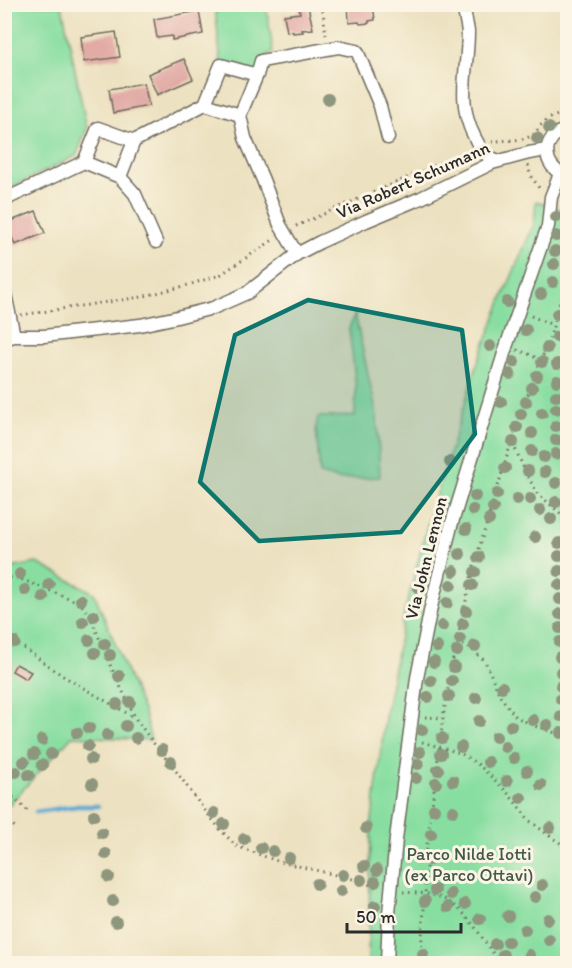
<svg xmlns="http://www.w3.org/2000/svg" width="572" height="968" font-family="Itim,sans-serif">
<rect width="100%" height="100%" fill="#fcf5e5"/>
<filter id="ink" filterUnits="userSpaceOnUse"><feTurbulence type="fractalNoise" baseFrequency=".0167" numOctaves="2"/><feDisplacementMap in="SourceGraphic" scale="12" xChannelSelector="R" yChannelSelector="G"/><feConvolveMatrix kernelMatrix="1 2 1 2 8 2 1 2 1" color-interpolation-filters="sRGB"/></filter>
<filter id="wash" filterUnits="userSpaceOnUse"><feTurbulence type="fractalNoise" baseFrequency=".008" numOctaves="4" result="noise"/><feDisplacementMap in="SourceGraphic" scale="24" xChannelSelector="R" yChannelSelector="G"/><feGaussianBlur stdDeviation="1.35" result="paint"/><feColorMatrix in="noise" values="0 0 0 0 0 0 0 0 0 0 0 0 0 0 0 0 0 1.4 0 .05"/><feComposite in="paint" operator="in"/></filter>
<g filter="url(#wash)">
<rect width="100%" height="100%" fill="#ece1c0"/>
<path fill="#88dea1" stroke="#5a8466" stroke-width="1.5" d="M 4,5 L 62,5 L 87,129 L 76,156 L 11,188 L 4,185 Z
M 215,5 L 266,5 L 273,51 L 261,61 L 257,75 L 221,65 Z
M 536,201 L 568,212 L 567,963 L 368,964 L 371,828 L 386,710 L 404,615 L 428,523 L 477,364 L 502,299 L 534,224 Z
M 355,314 L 377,416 L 380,477 L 338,479 L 320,474 L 316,428 L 318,417 L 355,416 L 356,387 L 349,328 Z
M 37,563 L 94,593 L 144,713 L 151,740 L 72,736 L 5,809 L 5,569 Z"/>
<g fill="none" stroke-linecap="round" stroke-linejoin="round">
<path stroke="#56a8d1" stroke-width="4.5" d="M 36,812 L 77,806 L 98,806"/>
</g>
<g id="blocks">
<path fill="#e1a9a3" d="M 348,4 L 373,4 L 375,20 L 369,21 L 369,23 L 360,24 L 359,22 L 349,23 Z
M 308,6 L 313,29 L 302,30 L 303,32 L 293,33 L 293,31 L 287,32 L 284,15 L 300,13 L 299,8 Z
M 199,11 L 203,34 L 172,40 L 172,36 L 157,38 L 154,19 Z
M 116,32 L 120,57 L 84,62 L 81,37 Z
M 184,59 L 193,79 L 157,95 L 148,74 Z
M 144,83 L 149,106 L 113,113 L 109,89 Z
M 36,211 L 45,233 L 15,245 L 6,223 Z
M 16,664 L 31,672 L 26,679 L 12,671 Z"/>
</g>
</g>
<g filter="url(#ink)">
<use href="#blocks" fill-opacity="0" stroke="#6f6b5f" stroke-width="1.5"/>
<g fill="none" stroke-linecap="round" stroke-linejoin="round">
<g stroke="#6f6b5f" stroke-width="15">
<path id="minor" d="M 463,4 C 464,13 467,23 468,32 C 468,69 456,101 474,136 C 481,150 484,156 499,161
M 205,104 L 221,65 L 257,75
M 84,162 L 98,128 L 134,141
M 567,176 C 541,168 540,135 568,129
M 120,177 L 135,194 L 156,242
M 4,205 L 8,198 L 84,162 L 120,177 L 134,141 L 205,104 L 240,115
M 297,254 L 280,225 L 263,180 L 245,138 L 240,115 L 257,75 L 261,61 L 338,47 L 357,51 L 380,106 L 388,138
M 4,289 L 14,336
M 4,339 L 14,336 L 44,336 L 140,325 L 173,318 L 213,308 L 247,293 L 297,254 L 320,242 L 366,221 L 421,198 L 492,163 L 529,153 L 547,150
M 387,964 L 389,913 L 396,839 L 417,678 L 431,607 L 451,526 L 506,347 L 548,226 L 551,197 L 560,174"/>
</g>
<path stroke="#6f6b5f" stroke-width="3" stroke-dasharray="1.5 4.5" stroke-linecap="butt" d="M 322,4 L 326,35
M 492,142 C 504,139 520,142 531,136 C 536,134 537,129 541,125 C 548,118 558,114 568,113
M 528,165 L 530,174 L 539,188
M 296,226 L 469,151
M 21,315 L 141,297 L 188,285 L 220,275 L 273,240
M 531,316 L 553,325
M 517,350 L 531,355 L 541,361
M 513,444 L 526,473 L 537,493 L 568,520
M 4,577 L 18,578 L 71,599 L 80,603 L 85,609 L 91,618 L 111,667 L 136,719 L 151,740 L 176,771 L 199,803 L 219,828 L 236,846 L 277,861 L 353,879 L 379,888
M 4,634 L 63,676 L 135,718
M 457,643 L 470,648 L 485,661 L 500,696 L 516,717 L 537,727 L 568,737
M 425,717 L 443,718
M 422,742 L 460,753 L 479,765 L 507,792 L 530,821 L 551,837 L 568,848
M 4,789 L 29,812
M 4,818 L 16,828
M 403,892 C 414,893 426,893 436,896 C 467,905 482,941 501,964
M 420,964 L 425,895 L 427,845 L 443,718 L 452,664 L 473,569 L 517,423 L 550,337 L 561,299 L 568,289"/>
<use href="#minor" stroke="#fff" stroke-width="12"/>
</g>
<g fill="#8e967e">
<circle cx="328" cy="99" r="6"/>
<circle cx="549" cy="128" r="6"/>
<circle cx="537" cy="138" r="6"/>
<circle cx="556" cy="217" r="6"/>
<circle cx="556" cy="236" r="6"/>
<circle cx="555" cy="251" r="6"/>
<circle cx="554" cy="264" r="6"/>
<circle cx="553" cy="282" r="6"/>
<circle cx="541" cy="294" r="6"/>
<circle cx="507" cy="302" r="6"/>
<circle cx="557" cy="314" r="6"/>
<circle cx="526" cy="330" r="6"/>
<circle cx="557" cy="337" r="6"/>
<circle cx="490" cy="346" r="6"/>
<circle cx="547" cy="348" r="6"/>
<circle cx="514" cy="362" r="6"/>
<circle cx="542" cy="362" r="6"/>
<circle cx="557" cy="364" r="6"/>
<circle cx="510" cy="374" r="6"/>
<circle cx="537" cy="376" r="6"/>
<circle cx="557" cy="381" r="6"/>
<circle cx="532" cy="388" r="6"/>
<circle cx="556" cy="396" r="6"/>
<circle cx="501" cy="402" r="6"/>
<circle cx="526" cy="402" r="6"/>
<circle cx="556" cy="409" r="6"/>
<circle cx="542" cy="413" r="6"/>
<circle cx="521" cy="414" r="6"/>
<circle cx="556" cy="426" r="6"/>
<circle cx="517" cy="427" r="6"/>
<circle cx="532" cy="433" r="6"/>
<circle cx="556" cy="440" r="6"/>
<circle cx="513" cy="442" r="6"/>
<circle cx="532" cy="451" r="6"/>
<circle cx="556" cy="454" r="6"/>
<circle cx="544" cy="457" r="6"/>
<circle cx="450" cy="462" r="6"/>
<circle cx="505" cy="468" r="6"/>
<circle cx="528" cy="471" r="6"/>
<circle cx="545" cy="472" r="6"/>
<circle cx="556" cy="483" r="6"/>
<circle cx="497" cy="494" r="6"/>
<circle cx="475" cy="496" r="6"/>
<circle cx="517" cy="499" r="6"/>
<circle cx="530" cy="499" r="6"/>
<circle cx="556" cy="502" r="6"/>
<circle cx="493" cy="508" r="6"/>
<circle cx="473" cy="510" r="6"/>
<circle cx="540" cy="510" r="6"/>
<circle cx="551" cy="519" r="6"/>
<circle cx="489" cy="520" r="6"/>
<circle cx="466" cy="529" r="6"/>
<circle cx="535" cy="537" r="6"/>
<circle cx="559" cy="543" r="6"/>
<circle cx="460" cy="554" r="6"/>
<circle cx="559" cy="556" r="6"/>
<circle cx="479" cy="557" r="6"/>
<circle cx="454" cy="571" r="6"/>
<circle cx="559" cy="571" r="6"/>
<circle cx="475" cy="572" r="6"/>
<circle cx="20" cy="574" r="6"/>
<circle cx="49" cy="584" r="6"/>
<circle cx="451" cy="585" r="6"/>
<circle cx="472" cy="585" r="6"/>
<circle cx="559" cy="585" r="6"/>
<circle cx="418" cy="587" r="6"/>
<circle cx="25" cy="590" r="6"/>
<circle cx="43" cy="597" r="6"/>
<circle cx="560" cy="599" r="6"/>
<circle cx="81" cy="600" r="6"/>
<circle cx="447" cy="603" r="6"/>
<circle cx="466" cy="611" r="6"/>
<circle cx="560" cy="614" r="6"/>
<circle cx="94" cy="616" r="6"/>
<circle cx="83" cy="622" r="6"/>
<circle cx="463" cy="624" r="6"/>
<circle cx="442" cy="626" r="6"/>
<circle cx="560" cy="628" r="6"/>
<circle cx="460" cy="639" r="6"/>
<circle cx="89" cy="640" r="6"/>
<circle cx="14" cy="642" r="6"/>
<circle cx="560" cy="642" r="6"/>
<circle cx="105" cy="644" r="6"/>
<circle cx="475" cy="646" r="6"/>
<circle cx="437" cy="647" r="6"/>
<circle cx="457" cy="651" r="6"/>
<circle cx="95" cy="653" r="6"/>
<circle cx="110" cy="655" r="6"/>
<circle cx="560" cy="657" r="6"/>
<circle cx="434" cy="662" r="6"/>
<circle cx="454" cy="667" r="6"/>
<circle cx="561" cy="672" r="6"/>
<circle cx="119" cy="676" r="6"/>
<circle cx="431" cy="681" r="6"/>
<circle cx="452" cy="681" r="6"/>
<circle cx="561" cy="686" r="6"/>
<circle cx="502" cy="687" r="6"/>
<circle cx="449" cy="696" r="6"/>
<circle cx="428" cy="697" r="6"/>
<circle cx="476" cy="698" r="6"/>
<circle cx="561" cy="699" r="6"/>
<circle cx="130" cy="702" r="6"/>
<circle cx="117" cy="704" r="6"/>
<circle cx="561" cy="716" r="6"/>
<circle cx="533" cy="720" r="6"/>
<circle cx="479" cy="721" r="6"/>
<circle cx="547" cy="725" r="6"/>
<circle cx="126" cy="726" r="6"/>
<circle cx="511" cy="726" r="6"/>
<circle cx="89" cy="728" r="6"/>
<circle cx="422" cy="730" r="6"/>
<circle cx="77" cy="733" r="6"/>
<circle cx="561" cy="733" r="6"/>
<circle cx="107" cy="735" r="6"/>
<circle cx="496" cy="737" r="6"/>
<circle cx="136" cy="738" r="6"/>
<circle cx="442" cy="738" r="6"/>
<circle cx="42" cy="740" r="6"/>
<circle cx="88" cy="746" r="6"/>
<circle cx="461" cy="747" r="6"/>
<circle cx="505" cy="747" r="6"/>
<circle cx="162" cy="750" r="6"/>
<circle cx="420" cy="752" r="6"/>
<circle cx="34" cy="754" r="6"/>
<circle cx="51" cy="754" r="6"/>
<circle cx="441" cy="754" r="6"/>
<circle cx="514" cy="758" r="6"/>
<circle cx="91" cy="759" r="6"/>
<circle cx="24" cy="762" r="6"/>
<circle cx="171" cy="762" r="6"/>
<circle cx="488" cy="762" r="6"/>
<circle cx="418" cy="764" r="6"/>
<circle cx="42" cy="765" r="6"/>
<circle cx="438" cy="770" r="6"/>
<circle cx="527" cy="771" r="6"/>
<circle cx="16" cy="772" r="6"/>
<circle cx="29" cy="775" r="6"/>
<circle cx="416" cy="778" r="6"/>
<circle cx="453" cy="781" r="6"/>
<circle cx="507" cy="781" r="6"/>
<circle cx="436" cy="783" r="6"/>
<circle cx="92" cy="784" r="6"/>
<circle cx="541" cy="785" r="6"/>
<circle cx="521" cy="798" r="6"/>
<circle cx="434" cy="809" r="6"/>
<circle cx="453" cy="811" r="6"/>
<circle cx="214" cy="813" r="6"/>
<circle cx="94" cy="815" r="6"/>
<circle cx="224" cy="824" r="6"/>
<circle cx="366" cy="828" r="6"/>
<circle cx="550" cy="828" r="6"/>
<circle cx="102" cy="833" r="6"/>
<circle cx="431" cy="834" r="6"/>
<circle cx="244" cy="839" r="6"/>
<circle cx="261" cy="848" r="6"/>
<circle cx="273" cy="851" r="6"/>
<circle cx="106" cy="854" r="6"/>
<circle cx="480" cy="855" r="6"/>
<circle cx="289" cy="858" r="6"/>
<circle cx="429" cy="860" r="6"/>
<circle cx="364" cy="866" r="6"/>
<circle cx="377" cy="870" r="6"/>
<circle cx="343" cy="875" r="6"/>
<circle cx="109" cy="877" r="6"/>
<circle cx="361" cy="880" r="6"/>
<circle cx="375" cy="882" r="6"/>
<circle cx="317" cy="884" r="6"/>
<circle cx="542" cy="885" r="6"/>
<circle cx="435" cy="890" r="6"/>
<circle cx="341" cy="891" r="6"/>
<circle cx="451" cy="894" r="6"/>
<circle cx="535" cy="897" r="6"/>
<circle cx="113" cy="901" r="6"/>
<circle cx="425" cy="901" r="6"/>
<circle cx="465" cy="904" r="6"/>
<circle cx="375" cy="906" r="6"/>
<circle cx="448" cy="907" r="6"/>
<circle cx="508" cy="916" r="6"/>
<circle cx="480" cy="919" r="6"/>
<circle cx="548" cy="919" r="6"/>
<circle cx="116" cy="922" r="6"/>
<circle cx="525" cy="930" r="6"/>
<circle cx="549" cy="940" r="6"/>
<circle cx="508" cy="942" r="6"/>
<circle cx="495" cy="944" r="6"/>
<circle cx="423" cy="954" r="6"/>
<circle cx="503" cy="955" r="6"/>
<circle cx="529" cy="955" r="6"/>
</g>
</g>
<path fill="#0f766e" fill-opacity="0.2" stroke="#0f766e" stroke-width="4.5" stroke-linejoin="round" d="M 308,300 L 462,330 L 475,434 L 401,532 L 259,541 L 200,482 L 235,335 Z"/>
<g text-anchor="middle" stroke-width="6" stroke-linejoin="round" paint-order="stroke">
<g font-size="18" fill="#2b2b2b" stroke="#fcf5e5">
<text transform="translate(413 180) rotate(-24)" y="6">Via Robert Schumann</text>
<text transform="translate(426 558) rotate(-76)" y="6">Via John Lennon</text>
</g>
<g font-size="18" fill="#425848" stroke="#fcf5e5">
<text x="469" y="860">Parco Nilde Iotti<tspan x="469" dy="21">(ex Parco Ottavi)</tspan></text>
</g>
</g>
<rect width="572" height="968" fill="none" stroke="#fcf5e5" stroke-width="24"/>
<path d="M347 923v9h114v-9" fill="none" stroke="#2b2b2b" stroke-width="3"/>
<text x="356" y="923" font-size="18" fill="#2b2b2b" stroke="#fcf5e5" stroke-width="4.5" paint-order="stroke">50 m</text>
</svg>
